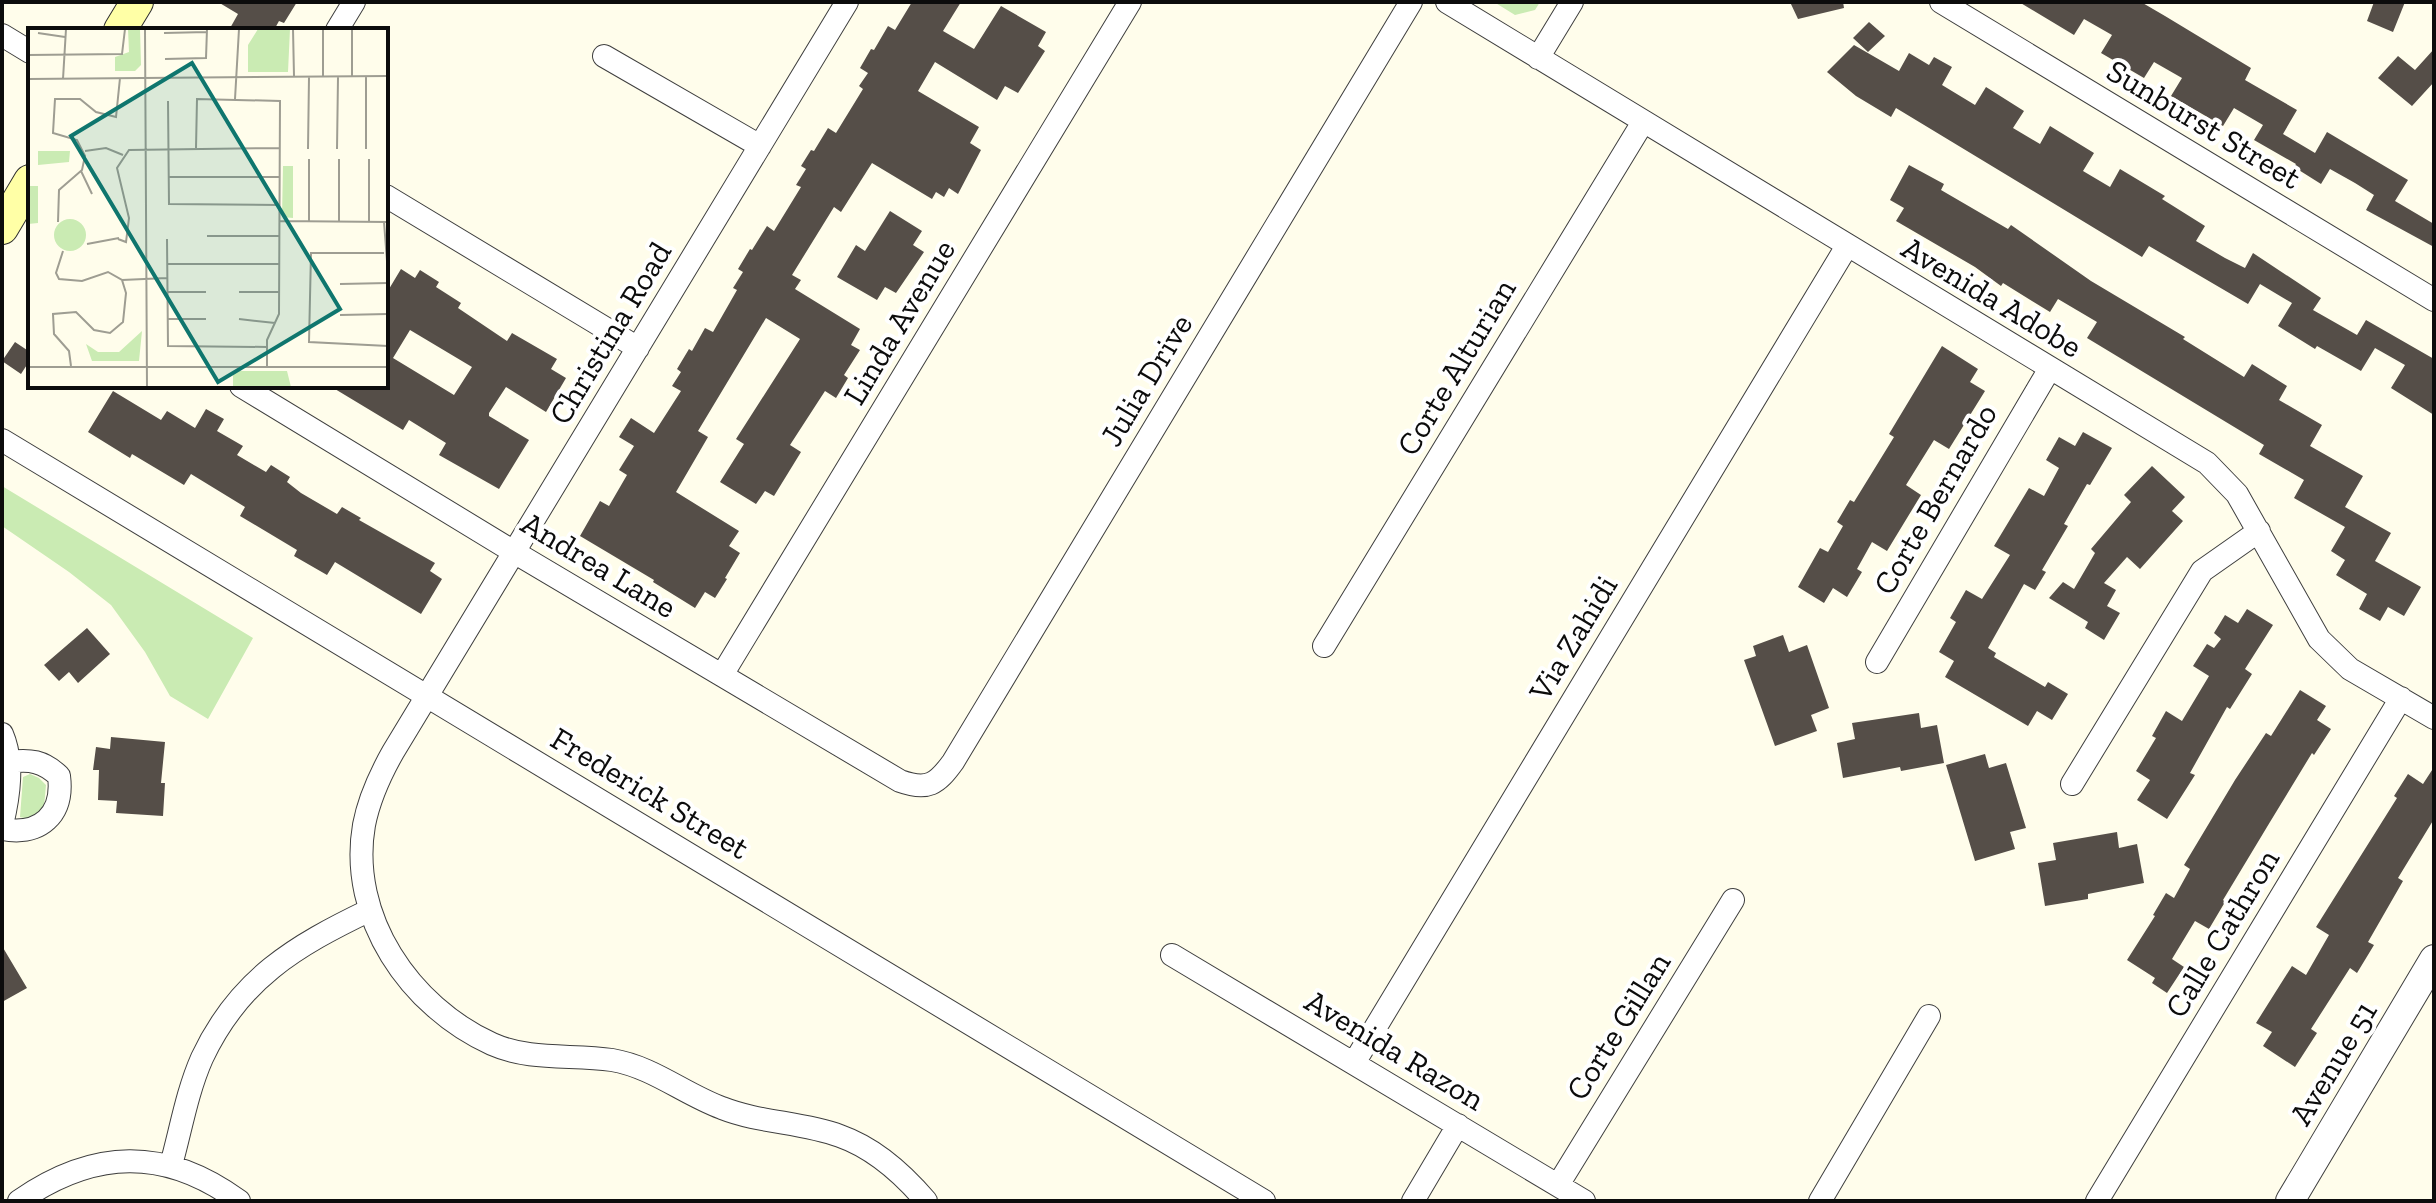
<svg xmlns="http://www.w3.org/2000/svg" width="2436" height="1203" font-family="'Zilla Slab',serif">
<rect width="100%" height="100%" fill="#fffdeb"/>
<path fill="#caebb3" d="M 1494,2 L 1540,2 L 1535,10 L 1515,15 Z
M 2,486 L 253,638 L 208,719 L 170,696 L 145,652 L 111,605 L 69,572 L 2,526 Z
M 30,774 L 39,778 L 46,785 L 44,807 C 36,815 31,820 20,817 L 23,777 Z"/>
<path fill="#554e48" fill-rule="evenodd" d="M 218,2 L 297,2 L 284,23 L 279,21 L 274,30 L 229,30 L 238,14 Z
M 912,2 L 961,2 L 943,31 L 974,49 L 1001,6 L 1046,32 L 1038,46 L 1045,51 L 1018,93 L 1005,86 L 997,100 L 935,62 L 918,91 L 979,127 L 970,143 L 981,150 L 958,194 L 949,188 L 944,197 L 936,192 L 932,199 L 872,163 L 841,212 L 834,207 L 792,275 L 801,280 L 795,289 L 860,329 L 851,345 L 860,350 L 844,375 L 848,378 L 836,398 L 825,391 L 790,445 L 801,452 L 774,496 L 765,491 L 756,504 L 720,482 L 744,444 L 736,439 L 800,339 L 766,318 L 698,431 L 708,437 L 676,492 L 739,531 L 729,546 L 740,553 L 725,578 L 727,579 L 715,598 L 705,592 L 695,608 L 653,582 L 654,580 L 580,536 L 600,501 L 609,506 L 627,475 L 619,470 L 634,446 L 619,437 L 631,418 L 654,433 L 681,391 L 672,386 L 681,372 L 677,369 L 689,349 L 692,351 L 705,328 L 713,332 L 737,290 L 733,288 L 743,272 L 738,269 L 750,249 L 752,250 L 767,226 L 774,231 L 801,187 L 796,185 L 806,169 L 801,166 L 811,150 L 814,151 L 828,128 L 836,133 L 863,89 L 859,86 L 868,73 L 860,68 L 871,49 L 874,50 L 888,26 L 895,30 Z
M 1790,2 L 1843,2 L 1844,8 L 1798,19 Z
M 2019,2 L 2141,2 L 2165,16 L 2251,68 L 2245,80 L 2297,110 L 2283,134 L 2315,153 L 2327,132 L 2408,180 L 2395,201 L 2434,224 L 2434,247 L 2366,210 L 2374,195 L 2355,183 L 2330,169 L 2321,184 L 2294,167 L 2296,164 L 2254,140 L 2263,125 L 2234,108 L 2223,126 L 2171,96 L 2182,78 L 2154,62 L 2144,78 L 2101,53 L 2112,35 L 2084,19 L 2074,35 Z
M 2374,2 L 2405,2 L 2393,32 L 2367,21 Z
M 1869,22 L 1885,36 L 1868,52 L 1853,38 Z
M 1854,45 L 1899,71 L 1909,53 L 1929,65 L 1934,57 L 1952,67 L 1942,85 L 1975,105 L 1986,87 L 2024,111 L 2013,128 L 2040,144 L 2050,126 L 2094,153 L 2083,171 L 2110,187 L 2120,169 L 2165,196 L 2162,199 L 2205,226 L 2196,241 L 2225,258 L 2245,268 L 2253,253 L 2321,298 L 2313,310 L 2357,335 L 2366,320 L 2434,359 L 2434,415 L 2391,388 L 2405,365 L 2375,348 L 2361,371 L 2317,346 L 2315,349 L 2278,326 L 2292,303 L 2260,284 L 2248,304 L 2149,246 L 2142,257 L 1896,108 L 1891,117 L 1856,96 L 1827,72 Z
M 2434,49 L 2434,82 L 2412,106 L 2378,78 L 2398,56 L 2415,70 Z
M 1909,165 L 1944,184 L 1941,190 L 2008,229 L 2011,225 L 2091,281 L 2185,337 L 2183,339 L 2244,377 L 2252,364 L 2287,386 L 2279,400 L 2322,425 L 2310,446 L 2363,476 L 2345,507 L 2391,533 L 2375,561 L 2421,587 L 2404,616 L 2388,607 L 2380,621 L 2359,609 L 2367,594 L 2336,575 L 2345,560 L 2331,551 L 2345,527 L 2294,498 L 2304,480 L 2259,454 L 2264,445 L 2087,338 L 2097,322 L 2058,299 L 2050,312 L 2003,283 L 2001,286 L 1975,267 L 1896,221 L 1904,208 L 1890,200 Z
M 890,211 L 922,231 L 913,245 L 924,252 L 896,293 L 885,287 L 877,300 L 837,277 L 856,245 L 865,251 Z
M 401,269 L 415,278 L 420,270 L 439,282 L 436,287 L 461,303 L 458,308 L 507,341 L 512,333 L 557,359 L 551,369 L 566,378 L 546,412 L 506,387 L 489,413 L 489,416 L 529,440 L 499,489 L 439,455 L 446,443 L 409,420 L 403,430 L 330,386 L 386,386 L 386,294 ZM 410,330 L 472,367 L 454,395 L 393,358 Z
M 15,342 L 30,352 L 30,360 L 21,374 L 2,361 Z
M 1942,346 L 1978,369 L 1970,382 L 1985,391 L 1949,449 L 1934,440 L 1906,485 L 1921,495 L 1887,551 L 1872,542 L 1857,569 L 1862,572 L 1847,597 L 1833,588 L 1824,603 L 1798,587 L 1820,548 L 1828,552 L 1843,526 L 1837,522 L 1850,500 L 1854,502 L 1894,437 L 1889,434 Z
M 113,391 L 161,420 L 167,411 L 195,428 L 206,409 L 224,419 L 217,431 L 243,446 L 237,455 L 266,472 L 271,465 L 290,477 L 287,482 L 301,493 L 337,514 L 342,507 L 361,518 L 359,520 L 435,563 L 430,571 L 442,579 L 421,614 L 335,562 L 327,575 L 294,556 L 297,550 L 240,516 L 245,507 L 191,474 L 184,485 L 132,454 L 130,458 L 88,432 Z
M 2083,432 L 2112,448 L 2090,485 L 2087,484 L 2064,524 L 2068,526 L 2042,570 L 2046,572 L 2035,590 L 2024,584 L 1988,648 L 1996,653 L 1994,657 L 2045,687 L 2048,682 L 2068,694 L 2052,720 L 2037,711 L 2028,726 L 1945,677 L 1954,661 L 1939,652 L 1956,622 L 1950,618 L 1966,590 L 1982,599 L 2010,555 L 1994,546 L 2029,488 L 2044,496 L 2059,468 L 2046,460 L 2059,437 L 2075,446 Z
M 2152,466 L 2185,497 L 2172,511 L 2183,521 L 2140,569 L 2127,557 L 2104,583 L 2116,590 L 2107,606 L 2120,613 L 2104,640 L 2085,628 L 2088,622 L 2049,598 L 2063,582 L 2074,589 L 2095,553 L 2091,549 L 2131,502 L 2124,495 Z
M 2247,609 L 2273,625 L 2245,669 L 2252,674 L 2230,709 L 2227,707 L 2190,773 L 2195,775 L 2167,819 L 2137,800 L 2150,780 L 2136,771 L 2156,738 L 2152,736 L 2166,711 L 2182,721 L 2209,676 L 2193,666 L 2207,644 L 2214,648 L 2221,639 L 2214,633 L 2225,615 L 2238,623 Z
M 87,628 L 110,654 L 78,683 L 69,672 L 59,681 L 44,665 Z
M 1783,635 L 1789,652 L 1807,645 L 1829,708 L 1811,715 L 1817,731 L 1775,746 L 1744,660 L 1756,656 L 1753,646 Z
M 2300,690 L 2326,706 L 2317,720 L 2331,729 L 2314,755 L 2312,753 L 2270,822 L 2223,900 L 2225,902 L 2209,929 L 2195,921 L 2172,959 L 2184,967 L 2167,993 L 2152,983 L 2155,978 L 2127,960 L 2155,916 L 2153,915 L 2166,893 L 2174,898 L 2190,869 L 2184,865 L 2235,780 L 2266,733 L 2271,736 Z
M 1919,713 L 1921,728 L 1937,725 L 1944,763 L 1901,771 L 1900,767 L 1843,778 L 1837,743 L 1855,739 L 1852,723 Z
M 111,737 L 165,742 L 161,783 L 165,783 L 163,816 L 116,813 L 117,801 L 98,800 L 99,770 L 93,770 L 96,747 L 110,749 Z
M 1985,754 L 1989,768 L 2006,763 L 2026,828 L 2010,832 L 2015,849 L 1975,861 L 1946,765 Z
M 2434,767 L 2434,819 L 2398,878 L 2403,881 L 2368,942 L 2374,945 L 2357,973 L 2350,968 L 2311,1029 L 2317,1033 L 2295,1067 L 2263,1046 L 2272,1032 L 2256,1023 L 2292,966 L 2306,975 L 2329,935 L 2316,927 L 2397,798 L 2394,796 L 2408,774 L 2423,784 Z
M 2117,832 L 2119,848 L 2137,844 L 2144,883 L 2088,894 L 2088,899 L 2045,906 L 2038,863 L 2056,860 L 2053,843 Z
M 2,946 L 27,988 L 2,1002 Z"/>
<g fill="none" stroke-linecap="round" stroke-linejoin="round">
<g stroke="#3f3f3f" stroke-width="24">
<path id="minor" d="M 847,2 L 393,752 C 380,775 369,799 364,825 C 348,917 410,1007 492,1044 C 530,1061 572,1054 612,1060 C 653,1067 684,1094 722,1108 C 760,1123 802,1122 840,1136 C 874,1148 903,1174 926,1201
M 1447,2 L 2207,463 L 2237,494 L 2319,639 L 2350,669 L 2434,718
M 1941,2 L 2434,300
M 337,30 L 354,2
M 2,35 L 30,52
M 604,56 L 760,146
M 1538,58 L 1572,2
M 386,196 L 638,348
M 241,386 L 514,552 L 900,781 C 928,791 937,784 953,762 L 1411,2
M 2,440 L 1264,1201
M 1324,646 L 1643,122
M 1877,662 L 2049,370
M 722,675 L 1130,2
M 2,734 C 14,762 9,796 2,825
M 2072,784 L 2202,571 L 2259,531
M 2,829 C 40,836 64,815 59,776 C 43,761 30,759 9,762
M 1172,955 L 1584,1201
M 1354,1063 L 1847,246
M 171,1165 C 181,1129 187,1092 202,1058 C 239,979 295,946 370,910
M 1558,1185 L 1733,900
M 19,1201 C 94,1149 165,1147 239,1201
M 1413,1201 L 1458,1125
M 1820,1201 L 1929,1016
M 2097,1201 L 2401,698"/>
</g>
<g stroke="#3f3f3f" stroke-width="30">
<path id="tertiary" d="M 2290,1201 L 2434,959"/>
</g>
<g stroke="#2e2e2e" stroke-width="34">
<path id="secondary" d="M 120,30 L 137,2
M 2,228 L 30,181"/>
</g>
<use href="#minor" stroke="#fff" stroke-width="22"/>
<use href="#tertiary" stroke="#fff" stroke-width="28"/>
<use href="#secondary" stroke="#ffffa6" stroke-width="32"/>
</g>
<g text-anchor="middle" stroke-width="8" stroke-linejoin="round" paint-order="stroke">
<g font-size="32" fill="#0c0c0c" stroke="#fff">
<text transform="translate(2204 124) rotate(31)" y="11">Sunburst Street</text>
<text transform="translate(1992 297) rotate(31)" y="11">Avenida Adobe</text>
<text transform="translate(899 322) rotate(-59)" y="11">Linda Avenue</text>
<text transform="translate(610 333) rotate(-59)" y="11">Christina Road</text>
<text transform="translate(1456 367) rotate(-59)" y="11">Corte Alturian</text>
<text transform="translate(1146 380) rotate(-59)" y="11">Julia Drive</text>
<text transform="translate(1935 499) rotate(-60)" y="11">Corte Bernardo</text>
<text transform="translate(599 565) rotate(31)" y="11">Andrea Lane</text>
<text transform="translate(1573 638) rotate(-59)" y="11">Via Zahidi</text>
<text transform="translate(650 793) rotate(31)" y="11">Frederick Street</text>
<text transform="translate(2222 933) rotate(-59)" y="11">Calle Cathron</text>
<text transform="translate(1618 1026) rotate(-58)" y="11">Corte Gillan</text>
<text transform="translate(1395 1050) rotate(31)" y="11">Avenida Razon</text>
<text transform="translate(2333 1063) rotate(-59)" y="11">Avenue 51</text>
</g>
</g>
<g transform="translate(28 28)">
<rect width="360" height="360" fill="#fffdeb"/>
<path d="M 100,1 L 112,1 L 113,37 L 107,43 L 87,43 L 87,29 L 101,24 ZM 230,1 L 262,1 L 260,44 L 220,44 L 220,17 ZM 10,123 L 42,123 L 41,134 L 10,137 ZM 255,138 L 265,138 L 265,190 L 254,189 ZM 0,158 L 10,158 L 10,195 L 0,196 ZM26 207a16 16 0 1 1 32 0a16 16 0 1 1-32 0ZM 114,303 L 111,333 L 64,333 L 58,316 L 70,324 L 91,324 ZM 205,343 L 259,343 L 263,359 L 205,359 Z" fill="#caebb3"/>
<path fill="none" stroke="#9e9d92" stroke-width="2" d="M 117,1 L 119,359M 265,1 L 266,48M 295,1 L 295,48M 324,1 L 324,48M 10,5 L 37,9M 136,5 L 179,4M 0,27 L 94,26 L 97,1M 137,31 L 178,30 L 179,1M 0,51 L 360,48M 35,51 L 38,1M 207,71 L 211,1M 140,73 L 141,176 L 252,177M 168,120 L 169,71 L 252,73 L 251,286 L 239,312 L 239,338M 280,121 L 281,49M 309,121 L 310,49M 338,121 L 338,48M 57,123 L 78,120 L 95,127M 281,131 L 281,193M 341,131 L 341,194M 53,143 L 64,166M 140,149 L 252,149M 251,193 L 360,194M 311,193 L 311,131M 30,194 L 31,162 L 54,142 L 57,128 L 49,112 L 25,105 L 27,71 L 52,71 L 68,84 L 88,89 L 92,50M 356,194 L 360,246M 179,208 L 251,208M 90,211 L 98,214 L 101,190 L 89,140 L 101,122 L 252,120M 139,211 L 140,318 L 239,319M 59,216 L 91,210M 35,223 L 28,245 L 31,251 L 54,253 L 80,244 L 94,252 L 98,265 L 95,294 L 82,305 L 66,302 L 48,284 L 25,286 L 26,306 L 41,323 L 43,338M 356,225 L 283,225 L 281,314 L 360,318M 139,236 L 251,236M 94,252 L 139,250M 312,256 L 360,255M 139,264 L 178,264M 211,264 L 251,264M 312,287 L 360,286M 139,291 L 178,291M 211,291 L 247,295M 0,339 L 360,339"/>
<path fill="#0f766e" fill-opacity="0.15" stroke="#0f766e" stroke-width="4" d="M 164,35 L 312,281 L 190,354 L 43,108 Z"/>
<rect width="360" height="360" fill="none" stroke="#0c0c0c" stroke-width="4"/>
</g>
<rect width="2436" height="1203" fill="none" stroke="#0c0c0c" stroke-width="8"/>
</svg>
